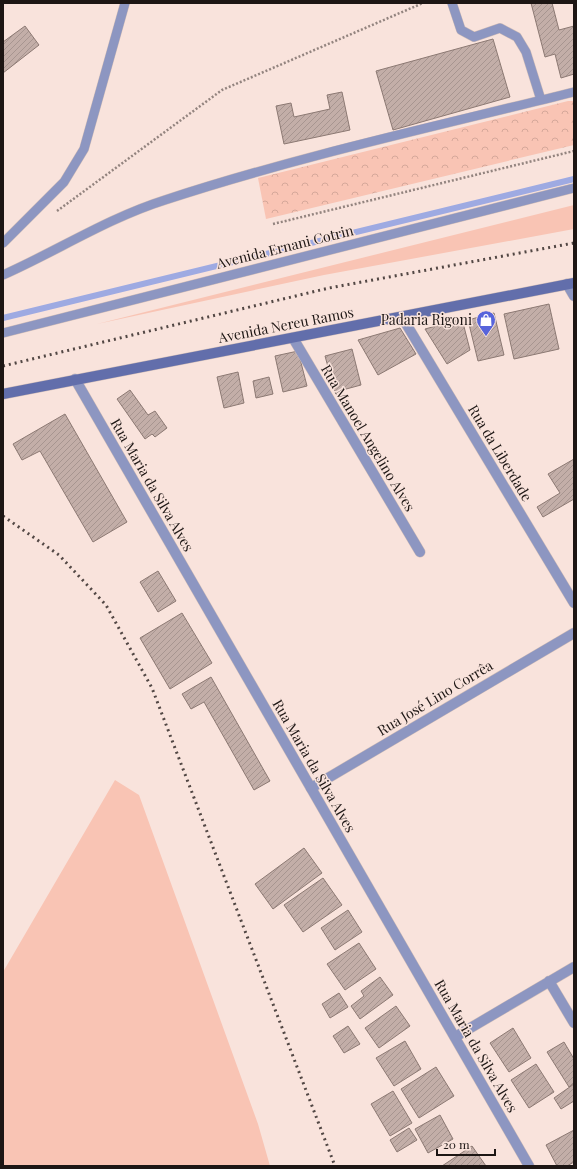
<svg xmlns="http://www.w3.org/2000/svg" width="577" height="1169" font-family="'Playfair Display',serif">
<defs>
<pattern id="forest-crowns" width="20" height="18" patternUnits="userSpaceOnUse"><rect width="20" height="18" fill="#f9c4b4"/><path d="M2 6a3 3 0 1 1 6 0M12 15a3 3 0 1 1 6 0" fill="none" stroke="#d5a89a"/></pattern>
<pattern id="building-hatch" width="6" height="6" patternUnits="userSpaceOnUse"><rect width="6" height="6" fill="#c3aea8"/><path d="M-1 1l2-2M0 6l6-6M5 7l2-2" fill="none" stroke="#a79590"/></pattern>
</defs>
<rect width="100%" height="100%" fill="#f9e3dc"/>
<path fill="#f9c4b4" d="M 574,205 L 574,229 L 324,275 L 97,324 Z
M 115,780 L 139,795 L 258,1124 L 270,1166 L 3,1166 L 3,972 Z"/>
<path fill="url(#forest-crowns)" d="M 568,101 L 574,101 L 574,145 L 266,219 L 258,178 Z"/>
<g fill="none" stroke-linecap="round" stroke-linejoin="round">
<path stroke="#9eaae2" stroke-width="6" d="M 3,318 L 574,179"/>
</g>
<path fill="url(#building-hatch)" stroke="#8c7973" d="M 531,3 L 552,3 L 559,30 L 574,26 L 574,74 L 561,78 L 555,54 L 545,57 Z
M 25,26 L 39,45 L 3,73 L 3,42 Z
M 493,39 L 510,97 L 393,130 L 376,71 Z
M 342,92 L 350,130 L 284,144 L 276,106 L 291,103 L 294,117 L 330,109 L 327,95 Z
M 549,304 L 559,349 L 514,359 L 504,314 Z
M 494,313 L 504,355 L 478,361 L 468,320 Z
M 462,319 L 470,350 L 447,364 L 425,329 Z
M 400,328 L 416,354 L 378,375 L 358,340 Z
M 352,349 L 361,385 L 335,392 L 325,356 Z
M 298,351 L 307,386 L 283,392 L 275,356 Z
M 238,372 L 244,403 L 224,408 L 217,377 Z
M 269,377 L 273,394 L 256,398 L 253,381 Z
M 130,390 L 148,415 L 155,411 L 167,428 L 155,437 L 152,434 L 145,439 L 117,399 Z
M 65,414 L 127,522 L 93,542 L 40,451 L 22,460 L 13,444 Z
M 574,459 L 574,499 L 543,517 L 537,507 L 560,493 L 548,474 Z
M 158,571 L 176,601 L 158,612 L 140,582 Z
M 182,613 L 212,663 L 170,689 L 140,638 Z
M 211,677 L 270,781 L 254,790 L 204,702 L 191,709 L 182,694 Z
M 304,848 L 322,873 L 273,909 L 255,884 Z
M 323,878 L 342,905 L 303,932 L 284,905 Z
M 348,910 L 362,932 L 335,950 L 321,928 Z
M 359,943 L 376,969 L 345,990 L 327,964 Z
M 380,977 L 393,995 L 360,1019 L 351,1006 L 364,996 L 361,991 Z
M 339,993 L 348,1007 L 330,1018 L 322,1004 Z
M 396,1006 L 410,1026 L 379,1048 L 365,1028 Z
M 348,1026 L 360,1044 L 344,1053 L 333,1036 Z
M 513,1028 L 531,1058 L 509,1072 L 490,1043 Z
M 405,1041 L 421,1069 L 394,1086 L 376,1058 Z
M 564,1042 L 574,1059 L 574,1083 L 569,1087 L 547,1052 Z
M 536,1064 L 554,1092 L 529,1108 L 511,1080 Z
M 436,1067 L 454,1096 L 419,1118 L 401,1089 Z
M 574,1084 L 574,1101 L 561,1109 L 554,1098 Z
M 393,1091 L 412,1123 L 390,1136 L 371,1104 Z
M 440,1115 L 453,1139 L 428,1153 L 415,1129 Z
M 409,1128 L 417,1140 L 397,1152 L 390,1140 Z
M 574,1130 L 574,1162 L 567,1166 L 557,1166 L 546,1145 Z
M 472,1146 L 486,1166 L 442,1166 Z"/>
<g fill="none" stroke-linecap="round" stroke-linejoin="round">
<g stroke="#d1beb8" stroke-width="10">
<path id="service" d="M 452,3 L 461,30 L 474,37 L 500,28 L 517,37 L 526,52 L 541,100
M 3,243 L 64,182 L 84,149 L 125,3
M 3,275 C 57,251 108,218 165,200 C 299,156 438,126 574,92
M 3,333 L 574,188"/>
</g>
<g stroke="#d1beb8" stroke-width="11">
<path id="minor" d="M 567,284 L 574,296
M 402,317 L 574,603
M 293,338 L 420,552
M 311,788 L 574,633
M 549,981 L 574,1023
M 455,1037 L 574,967"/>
</g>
<g stroke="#d1beb8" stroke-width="11">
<path id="tertiary" d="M 75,379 L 529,1166"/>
</g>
<g stroke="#d1beb8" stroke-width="11">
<path id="secondary" d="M 3,394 L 574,283"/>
</g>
<path stroke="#93847f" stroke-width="2.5" stroke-dasharray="2 2" stroke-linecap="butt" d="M 57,211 L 222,90 L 423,3
M 273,224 L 574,151"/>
<use href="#service" stroke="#8d96c1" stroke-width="9"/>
<use href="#minor" stroke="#8d96c1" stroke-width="10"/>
<use href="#tertiary" stroke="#8d96c1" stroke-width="10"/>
<use href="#secondary" stroke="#626eab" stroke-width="10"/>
<path stroke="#524744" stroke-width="3" stroke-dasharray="2 4" stroke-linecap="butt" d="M 3,366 L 329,288 L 574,243
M 3,516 L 59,555 L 106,605 L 152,688 L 335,1166"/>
</g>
<defs>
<g id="shop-pin" transform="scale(1)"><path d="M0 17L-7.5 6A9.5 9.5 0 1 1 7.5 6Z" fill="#5764db" stroke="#f9e3dc"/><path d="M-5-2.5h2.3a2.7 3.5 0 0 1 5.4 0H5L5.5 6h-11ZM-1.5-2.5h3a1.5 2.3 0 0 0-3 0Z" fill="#fff"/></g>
</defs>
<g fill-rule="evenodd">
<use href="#shop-pin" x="486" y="320"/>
</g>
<g text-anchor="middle" stroke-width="3" stroke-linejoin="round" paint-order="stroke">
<g font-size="14" fill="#1d1614" stroke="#f9e3dc">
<text transform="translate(285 247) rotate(-14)" y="5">Avenida Ernani Cotrin</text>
<text transform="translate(286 325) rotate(-11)" y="5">Avenida Nereu Ramos</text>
<text transform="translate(368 438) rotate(59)" y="5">Rua Manoel Angelino Alves</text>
<text transform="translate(500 453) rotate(59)" y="5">Rua da Liberdade</text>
<text transform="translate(152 485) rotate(60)" y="5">Rua Maria da Silva Alves</text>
<text transform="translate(435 698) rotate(-31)" y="5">Rua José Lino Corrêa</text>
<text transform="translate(314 766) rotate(60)" y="5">Rua Maria da Silva Alves</text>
<text transform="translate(476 1046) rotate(60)" y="5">Rua Maria da Silva Alves</text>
</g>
<g font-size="14" fill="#1d1614" stroke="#f9e3dc" text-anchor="end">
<text x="472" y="325">Padaria Rigoni</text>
</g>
</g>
<rect width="577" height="1169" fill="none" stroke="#1d1614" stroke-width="8"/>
<path d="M437 1149v6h58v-6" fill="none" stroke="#1d1614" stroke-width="2"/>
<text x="443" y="1149" font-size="12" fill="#1d1614" stroke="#f9e3dc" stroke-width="3" paint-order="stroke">20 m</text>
</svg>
